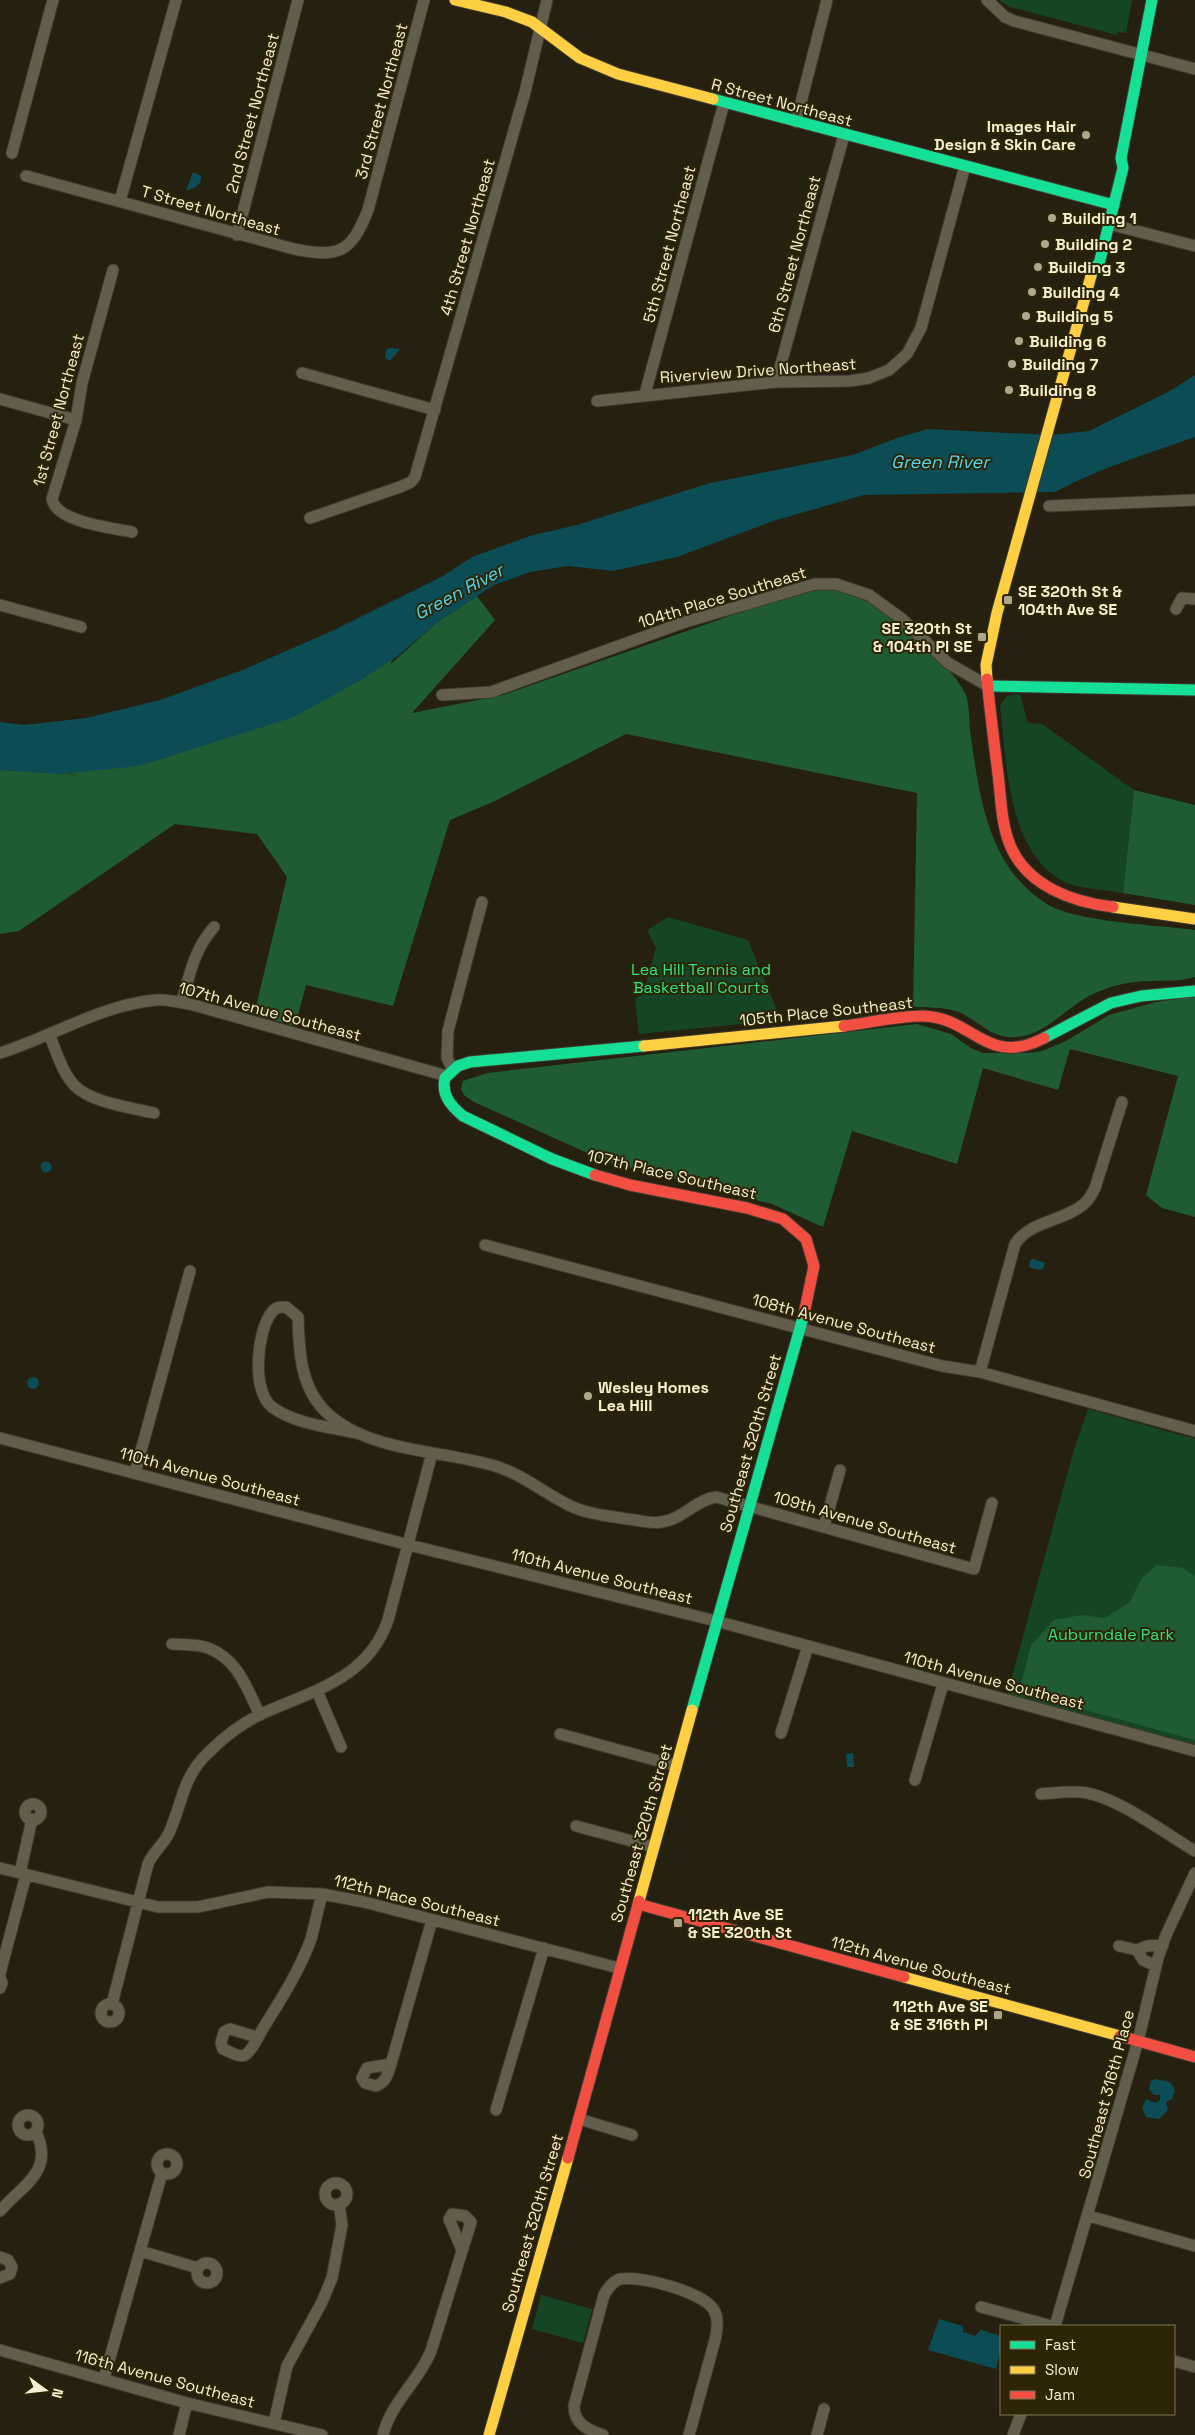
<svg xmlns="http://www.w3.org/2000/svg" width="1195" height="2435" font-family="'Space Grotesk',sans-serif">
<rect width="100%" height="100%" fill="#252010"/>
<path fill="#164526" d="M 999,0 L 1132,0 L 1126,33 L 1117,32 L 1117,35 L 1010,7 Z
M 1020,694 L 1028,723 L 1042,724 L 1134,790 L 1123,893 C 1107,890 1081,889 1067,883 C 1006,855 1007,761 1000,705 L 1007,696 Z
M 668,917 L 748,940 L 781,1020 L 639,1034 L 635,1002 L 638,996 L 643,995 L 656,948 L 647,930 Z
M 1088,1409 L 1195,1439 L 1195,1747 L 1007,1695 L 1073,1453 Z
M 541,2295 L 592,2309 L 583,2343 L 532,2329 Z"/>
<path fill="#1f5c34" d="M 815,590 C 828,589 841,590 853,594 C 885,606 950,662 965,693 C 970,702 969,726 971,738 C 980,800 989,868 1047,904 C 1076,922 1158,925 1195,930 L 1195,977 C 1180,982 1165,980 1150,981 C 1129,981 1110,986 1091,995 C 1063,1009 1043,1040 1008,1037 C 991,1035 982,1025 968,1017 C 952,1006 931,1008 913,1007 L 917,793 L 626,734 L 495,801 L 450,820 L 393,1006 L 306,985 L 295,1026 L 254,1015 L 287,877 L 257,834 L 175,824 L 19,931 L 0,934 L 0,770 L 67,773 L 84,778 L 14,755 L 396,640 L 391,664 L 436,623 L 477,596 L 495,620 L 412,713 L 503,695 L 784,597 Z
M 1134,790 L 1195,805 L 1195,905 L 1123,893 Z
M 1195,996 L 1195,1217 L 1162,1208 L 1146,1195 L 1178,1076 L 1070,1049 L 1058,1090 L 983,1068 L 957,1164 L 852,1131 L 823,1227 L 772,1204 L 605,1161 L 474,1102 L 464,1095 L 461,1089 L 463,1081 L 487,1073 L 917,1024 L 951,1034 L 971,1048 L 983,1053 L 1030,1053 L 1042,1051 L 1066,1041 L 1109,1015 L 1156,1002 Z
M 1157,1565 L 1183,1568 L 1195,1576 L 1195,1740 L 1019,1692 L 1031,1645 L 1054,1620 L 1082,1615 L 1105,1618 L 1129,1603 L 1142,1578 Z"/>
<path fill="#0c4c55" d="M 193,172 L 201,176 C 202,186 193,188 186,191 Z
M 389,348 L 400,349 L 390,361 L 385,358 L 386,350 Z
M 1195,375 L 1195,437 C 1147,454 1099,468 1055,492 L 864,495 L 773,521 L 677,557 L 613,571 L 568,566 L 530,572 L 494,585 L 436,623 L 398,656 L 359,681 L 294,717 L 139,766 L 60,774 L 0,770 L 0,722 L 24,725 L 86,718 L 160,700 L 240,671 L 332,631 L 443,576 L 472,557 L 533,535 L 577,525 L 710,483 L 853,455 L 897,438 L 928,429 L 1051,435 L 1089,431 L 1170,391 Z
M40.5 1167a5.5 5.5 0 1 1 11 0a5.5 5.5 0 1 1-11 0Z
M 1034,1259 L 1045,1263 L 1043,1269 L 1040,1270 L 1029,1267 L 1030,1260 Z
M27 1383a6 6 0 1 1 12 0a6 6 0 1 1-12 0Z
M 853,1753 L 854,1767 L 847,1767 L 846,1754 Z
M 1155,2079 L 1170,2082 L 1175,2090 L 1172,2099 L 1166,2102 L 1168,2110 L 1159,2119 L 1146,2117 L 1142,2108 L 1146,2099 L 1155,2103 L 1160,2100 L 1160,2095 L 1154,2095 L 1149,2089 L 1151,2081 Z
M 939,2319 L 963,2326 L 963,2332 L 975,2336 L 981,2330 L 1001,2336 L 1001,2348 L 996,2369 L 928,2350 Z"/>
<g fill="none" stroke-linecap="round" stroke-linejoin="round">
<g stroke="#403b2f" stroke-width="13">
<path id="street" d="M 987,0 L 1005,17 L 1014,21 L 1195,69
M 796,122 L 827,0
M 12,153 L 53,0
M 26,176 L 294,249 C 339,258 351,253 368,210 L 424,0
M 120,201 L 176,0
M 1109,224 L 1195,246
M 237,235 L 298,0
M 113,270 L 82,383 L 76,420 L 52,499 C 56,522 112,528 132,532
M 302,373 L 435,410
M 776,382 L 844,135
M 645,394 L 724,103
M 0,399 L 76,420
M 597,401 L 776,382 L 850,381 L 869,378 L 889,370 L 907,354 L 921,328 L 965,166
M 1049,506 L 1195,500
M 310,518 L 400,487 L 411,482 L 415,477 L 525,92 L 547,0
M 0,605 L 81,627
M 1176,609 L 1182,598 L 1195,599
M 442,695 L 491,692 L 685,622 L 815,584 L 836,584 L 869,595 L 902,619 L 948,663 L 988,686
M 182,1002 C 190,973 194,950 214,927
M 49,1034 C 56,1050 62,1073 75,1086 C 90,1102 133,1108 154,1113
M 0,1053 C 51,1037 101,1005 156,1000 C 170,999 184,1003 197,1006 L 447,1076
M 453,1070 L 447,1058 L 448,1031 L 482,902
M 485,1245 L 942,1366 L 980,1372 L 1195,1431
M 980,1372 L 1015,1244 C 1031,1220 1063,1222 1084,1204 C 1089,1200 1092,1194 1095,1188 L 1122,1102
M 357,1433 C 329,1427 295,1424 272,1407 C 251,1391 257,1330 272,1312 C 276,1307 280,1307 286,1307 L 298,1317 C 299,1350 300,1385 324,1410 C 365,1452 441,1450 495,1466 C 527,1476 547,1496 575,1508 C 592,1515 610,1516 627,1519 C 638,1520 650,1524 661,1522 C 682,1520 695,1500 716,1497 L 974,1569 L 992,1503
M 0,1438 L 409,1545 L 716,1621 L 1195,1751
M 135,1473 L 190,1271
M 824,1527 L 840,1470
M 172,1644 C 184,1645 197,1644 208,1648 C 238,1659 247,1689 260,1715
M 317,1691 L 341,1747
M 781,1733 L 808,1646
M 560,1734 L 677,1766
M 915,1780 L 943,1684
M 1041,1794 C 1056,1793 1072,1790 1087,1793 C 1120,1799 1166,1834 1195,1851
M25 1812a8 8 0 1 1 16 0a8 8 0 1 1-16 0Z
M 576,1826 L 654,1847
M 0,1868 L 158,1907 L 198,1907 L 268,1892 L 322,1894 L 364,1902 L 619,1968
M 20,1873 L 32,1819
M 1119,1946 L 1137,1950
M 1156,1966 L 1143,1960 L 1137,1950 L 1147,1946 L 1163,1945
M 0,1973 L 26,1875
M 0,1977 L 2,1983 L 0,1988
M101 2013a9 9 0 1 1 18 0a9 9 0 1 1-18 0Z
M 112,2004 L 148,1864 C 153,1852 164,1844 169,1833 C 183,1802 182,1777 209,1752 C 224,1737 243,1723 261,1714 C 312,1691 368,1679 388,1620 L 432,1453
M 257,2037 L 230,2029 L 224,2032 L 221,2043 L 223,2049 C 229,2051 238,2058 245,2055 C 252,2051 258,2037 262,2030 C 280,2001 299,1972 311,1939 C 315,1924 318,1909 322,1894
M 391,2064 L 367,2068 L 362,2078 L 365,2083 L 376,2086 C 386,2082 388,2074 391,2064 L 432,1920
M 496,2110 L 544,1948
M18 2125a10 10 0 1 1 20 0a10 10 0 1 1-20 0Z
M 579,2119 L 632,2135
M157 2164a10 10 0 1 1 20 0a10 10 0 1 1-20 0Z
M325 2194a11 11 0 1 1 22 0a11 11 0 1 1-22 0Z
M 0,2211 C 22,2185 55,2172 36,2132
M 1089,2216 L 1195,2246
M 140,2251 L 198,2268
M 0,2257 L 8,2260 L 12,2267 L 10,2274 L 0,2278
M197 2273a10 10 0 1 1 20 0a10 10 0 1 1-20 0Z
M 981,2307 L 1052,2326
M 1055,2326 L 1138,2041 L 1158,1958 L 1166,1935 L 1195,1873
M 0,2350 L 187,2403 L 322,2435
M 1174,2361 L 1195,2367
M 104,2379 L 162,2173
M 274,2423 L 287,2366 L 322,2302 L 332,2278 L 342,2225 L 339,2204
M 179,2435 L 187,2403
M 383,2435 C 391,2402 419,2381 431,2351 L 471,2222 L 465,2216 L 452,2214 L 449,2219 L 462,2250
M 603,2435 C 588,2430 574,2424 574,2406 L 604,2295 C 608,2288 612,2282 620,2279 C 640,2275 703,2292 714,2310 C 719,2319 717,2330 715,2340 L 689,2435
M 817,2435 L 824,2409
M 1013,2435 L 1021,2414"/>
</g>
<g stroke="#403b2f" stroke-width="13">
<path id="fast" d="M 713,99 L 1114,205
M 1091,276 L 1093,268 L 1099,264 L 1123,168 L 1121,158 L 1152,0
M 988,686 L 1195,690
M 1044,1038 L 1111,1003 L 1141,996 L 1195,991
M 595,1175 L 552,1159 L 463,1116 C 451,1106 441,1095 445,1078 L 458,1066 L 470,1062 L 644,1046
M 692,1710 L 804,1314"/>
</g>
<g stroke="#403b2f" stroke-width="13">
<path id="slow" d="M 455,0 L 506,12 L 532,22 L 580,58 L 618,74 L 713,99
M 987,679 L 986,665 L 997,613 L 1091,276
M 1113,907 L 1195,919
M 644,1046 L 844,1026
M 639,1901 L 692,1710
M 904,1977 L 1120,2036
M 489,2435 L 568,2158"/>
</g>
<g stroke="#403b2f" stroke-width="13">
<path id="jam" d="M 987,679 C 990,711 994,742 998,774 C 1001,797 1001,823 1010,845 C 1027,886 1072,902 1113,907
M 844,1026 C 869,1023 897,1016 923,1016 C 973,1017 987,1068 1044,1038
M 595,1175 L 630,1185 L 747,1208 L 783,1219 L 806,1239 L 814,1266 L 804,1314
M 638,1904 L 904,1977
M 1120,2036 L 1195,2057
M 568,2158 L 639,1901"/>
</g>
<use href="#street" stroke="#635d4b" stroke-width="11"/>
<use href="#fast" stroke="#16e098" stroke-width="11"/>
<use href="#slow" stroke="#ffcf43" stroke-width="11"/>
<use href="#jam" stroke="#f24e42" stroke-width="11"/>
</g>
<g fill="#aea78e" stroke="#2e2507" stroke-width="2">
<circle cx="1086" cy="135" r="5"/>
<circle cx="1052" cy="218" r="5"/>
<circle cx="1045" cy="244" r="5"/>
<circle cx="1038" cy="267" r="5"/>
<circle cx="1032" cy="292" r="5"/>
<circle cx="1026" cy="316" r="5"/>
<circle cx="1019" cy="341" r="5"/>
<circle cx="1012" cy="364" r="5"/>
<circle cx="1009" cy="390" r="5"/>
<rect x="1003" y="595" width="10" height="10" rx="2.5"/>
<rect x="977" y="632" width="10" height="10" rx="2.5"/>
<circle cx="588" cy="1396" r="5"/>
<rect x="673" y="1918" width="10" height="10" rx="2.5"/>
<rect x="993" y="2010" width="10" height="10" rx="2.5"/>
</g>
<g text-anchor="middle" stroke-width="4" stroke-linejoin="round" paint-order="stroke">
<g font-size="16" fill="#f7efd2" stroke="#2e2507">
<text transform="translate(381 101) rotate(-75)" y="6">3rd Street Northeast</text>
<text transform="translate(782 102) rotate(15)" y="6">R Street Northeast</text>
<text transform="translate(252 113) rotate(-75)" y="6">2nd Street Northeast</text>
<text transform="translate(211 210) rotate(16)" y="6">T Street Northeast</text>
<text transform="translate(467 237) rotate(-74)" y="6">4th Street Northeast</text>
<text transform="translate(669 244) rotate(-75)" y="6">5th Street Northeast</text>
<text transform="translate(794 254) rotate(-75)" y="6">6th Street Northeast</text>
<text transform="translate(758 370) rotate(-4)" y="6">Riverview Drive Northeast</text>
<text transform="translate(58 410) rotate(-75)" y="6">1st Street Northeast</text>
<text transform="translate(722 597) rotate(-17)" y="6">104th Place Southeast</text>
<text transform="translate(270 1011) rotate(15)" y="6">107th Avenue Southeast</text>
<text transform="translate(826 1011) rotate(-6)" y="6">105th Place Southeast</text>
<text transform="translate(672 1174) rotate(13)" y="6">107th Place Southeast</text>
<text transform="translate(844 1323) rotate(15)" y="6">108th Avenue Southeast</text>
<text transform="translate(750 1443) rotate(-74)" y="6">Southeast 320th Street</text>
<text transform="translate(210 1476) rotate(15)" y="6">110th Avenue Southeast</text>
<text transform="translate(865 1522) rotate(16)" y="6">109th Avenue Southeast</text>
<text transform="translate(602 1576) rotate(14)" y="6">110th Avenue Southeast</text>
<text transform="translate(994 1680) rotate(15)" y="6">110th Avenue Southeast</text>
<text transform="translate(641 1833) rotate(-74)" y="6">Southeast 320th Street</text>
<text transform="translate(417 1900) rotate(14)" y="6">112th Place Southeast</text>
<text transform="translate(921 1965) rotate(15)" y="6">112th Avenue Southeast</text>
<text transform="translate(1106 2094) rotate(-75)" y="6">Southeast 316th Place</text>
<text transform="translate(532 2223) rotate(-74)" y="6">Southeast 320th Street</text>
<text transform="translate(165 2378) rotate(15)" y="6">116th Avenue Southeast</text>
</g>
<g font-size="16" font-weight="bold" fill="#f7efd2" stroke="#2e2507" text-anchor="start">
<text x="1076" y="132" text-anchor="end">Images Hair<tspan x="1076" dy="18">Design &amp; Skin Care</tspan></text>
<text x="1062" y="224">Building 1</text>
<text x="1055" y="250">Building 2</text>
<text x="1048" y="273">Building 3</text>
<text x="1042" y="298">Building 4</text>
<text x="1036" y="322">Building 5</text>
<text x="1029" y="347">Building 6</text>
<text x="1022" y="370">Building 7</text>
<text x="1019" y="396">Building 8</text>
<text x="1018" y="597">SE 320th St &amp;<tspan x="1018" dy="18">104th Ave SE</tspan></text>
<text x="972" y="634" text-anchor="end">SE 320th St<tspan x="972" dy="18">&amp; 104th Pl SE</tspan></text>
<text x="598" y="1393">Wesley Homes<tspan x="598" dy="18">Lea Hill</tspan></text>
<text x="688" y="1920">112th Ave SE<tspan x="688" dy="18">&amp; SE 320th St</tspan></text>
<text x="988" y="2012" text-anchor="end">112th Ave SE<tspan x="988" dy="18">&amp; SE 316th Pl</tspan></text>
</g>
<g font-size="16" fill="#31e382" stroke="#2e2507">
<text x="701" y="975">Lea Hill Tennis and<tspan x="701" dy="18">Basketball Courts</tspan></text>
<text x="1111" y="1640">Auburndale Park</text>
</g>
<g font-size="18" font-style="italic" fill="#53d4ed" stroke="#2e2507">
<text x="940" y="468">Green River</text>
<text transform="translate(459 592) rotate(-28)" y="6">Green River</text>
</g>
</g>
<rect x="1000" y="2325" width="175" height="90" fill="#2e2507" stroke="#7e7658"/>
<rect x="1010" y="2341" width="25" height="8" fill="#16e098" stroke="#7e7658"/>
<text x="1045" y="2350" font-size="15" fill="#f7efd2">Fast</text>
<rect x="1010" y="2366" width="25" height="8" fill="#ffcf43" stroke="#7e7658"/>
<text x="1045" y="2375" font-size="15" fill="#f7efd2">Slow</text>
<rect x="1010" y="2391" width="25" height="8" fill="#f24e42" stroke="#7e7658"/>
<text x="1045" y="2400" font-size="15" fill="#f7efd2">Jam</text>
<g transform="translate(45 2390) rotate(105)" stroke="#2e2507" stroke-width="4" paint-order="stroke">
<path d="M0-4L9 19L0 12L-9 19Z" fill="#f7efd2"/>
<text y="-8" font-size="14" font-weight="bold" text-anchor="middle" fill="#f7efd2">N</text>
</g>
</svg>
